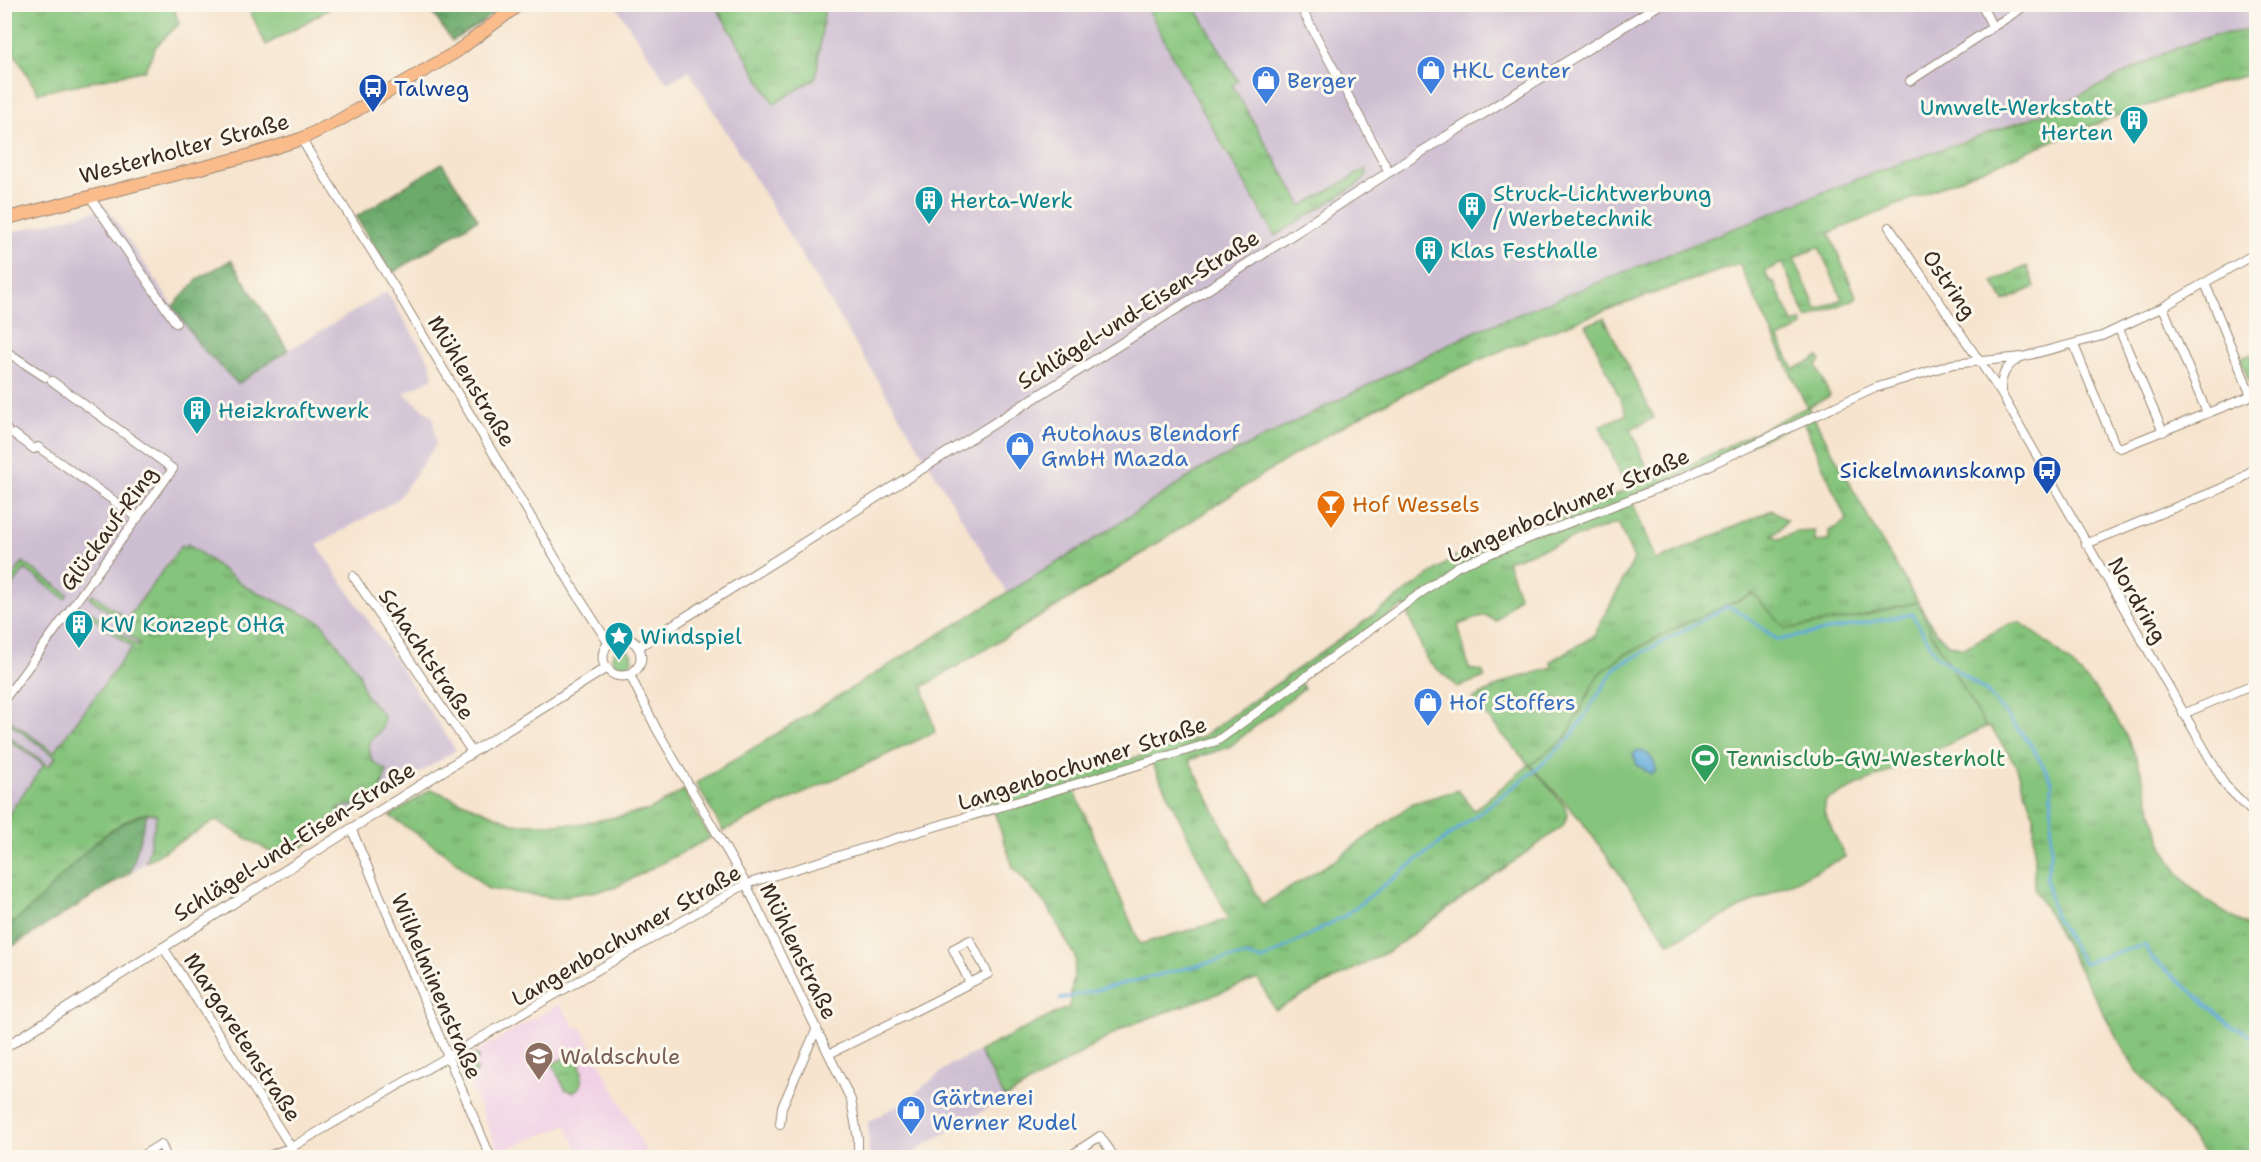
<svg xmlns="http://www.w3.org/2000/svg" width="2261" height="1162" font-family="'Shantell Sans',sans-serif">
<defs>
<pattern id="grass-tufts" width="24" height="20" patternUnits="userSpaceOnUse" patternTransform="scale(1.5)"><rect width="24" height="20" fill="#85c47c"/><path d="M3 7l-1-3M5 7V3M7 7l1-3M15 17l-1-3M17 17v-4M19 17l1-3" fill="none" stroke="#6e9f65"/></pattern>
<pattern id="forest-crowns" width="20" height="18" patternUnits="userSpaceOnUse" patternTransform="scale(1.5)"><rect width="20" height="18" fill="#6caa6c"/><path d="M2 6a3 3 0 1 1 6 0M12 15a3 3 0 1 1 6 0" fill="none" stroke="#5a8b58"/></pattern>
</defs>
<rect width="100%" height="100%" fill="#fbf7ec"/>
<filter id="ink" filterUnits="userSpaceOnUse"><feTurbulence type="fractalNoise" baseFrequency=".0167" numOctaves="2"/><feDisplacementMap in="SourceGraphic" scale="12" xChannelSelector="R" yChannelSelector="G"/><feConvolveMatrix kernelMatrix="1 2 1 2 8 2 1 2 1" color-interpolation-filters="sRGB"/></filter>
<filter id="wash" filterUnits="userSpaceOnUse"><feTurbulence type="fractalNoise" baseFrequency=".008" numOctaves="4" result="noise"/><feDisplacementMap in="SourceGraphic" scale="24" xChannelSelector="R" yChannelSelector="G"/><feGaussianBlur stdDeviation="1.35" result="paint"/><feColorMatrix in="noise" values="0 0 0 0 0 0 0 0 0 0 0 0 0 0 0 0 0 1.4 0 .05"/><feComposite in="paint" operator="in"/></filter>
<g filter="url(#wash)">
<rect width="100%" height="100%" fill="#f6e4ce"/>
<path fill="#f0d0e5" d="M 560,1004 L 576,1029 L 581,1027 L 649,1157 L 582,1157 L 566,1125 L 499,1152 L 460,1061 Z"/>
<path fill="#cebed2" d="M 2256,4 L 2256,29 L 2169,51 L 2044,112 L 1858,178 L 1475,331 L 1203,468 L 1084,546 L 1007,592 L 689,71 L 667,83 L 615,5 Z
M 107,208 L 200,346 L 238,384 L 288,350 L 387,292 L 430,362 L 433,378 L 404,393 L 433,417 L 436,445 L 398,499 L 317,545 L 456,750 L 282,859 L 215,820 L 5,951 L 5,234 Z
M 979,1051 L 1005,1098 L 906,1157 L 869,1157 L 868,1122 L 907,1100 L 951,1064 Z"/>
<path fill="url(#grass-tufts)" stroke="#60774d" stroke-width="1.5" fill-rule="evenodd" d="M 4,5 L 173,5 L 179,24 L 156,46 L 145,70 L 38,93 L 10,46 L 5,49 Z
M 715,5 L 739,5 L 799,13 L 803,5 L 825,5 L 816,78 L 774,104 Z
M 1146,5 L 1194,5 L 1238,81 L 1232,85 L 1302,206 L 1366,169 L 1367,175 L 1363,181 L 1275,236 L 1182,74 Z
M 2256,29 L 2256,73 C 2113,108 1968,178 1829,233 L 1857,298 L 1807,319 L 1782,263 L 1765,271 L 1770,282 L 1773,281 L 1794,324 L 1801,321 L 1803,326 L 1779,339 L 1794,369 L 1819,357 L 1821,361 L 1816,365 L 1830,396 L 1808,407 L 1878,535 L 1935,631 L 1948,644 L 1964,648 L 2009,624 L 2020,622 C 2069,656 2116,704 2137,760 C 2152,800 2155,850 2186,882 C 2205,903 2232,917 2256,931 L 2256,1157 L 2207,1157 L 2132,1064 L 2034,888 L 2034,816 L 2015,763 L 1991,728 L 1986,727 L 1931,633 L 1918,602 L 1858,617 L 1786,629 L 1753,594 L 1682,625 L 1623,656 L 1598,675 L 1566,738 L 1530,765 L 1563,804 L 1568,814 L 1563,826 L 1389,951 L 1275,1010 L 1258,979 L 1127,1026 L 1005,1098 L 979,1051 L 1069,1007 L 1076,959 L 1048,907 L 1013,867 L 994,811 L 972,817 L 969,808 L 1202,737 L 1455,557 L 1627,490 L 1600,426 L 1627,414 L 1586,325 L 1604,318 L 1654,418 L 1631,429 L 1652,480 L 1679,470 L 1807,407 L 1739,264 C 1624,303 1508,343 1398,397 C 1311,440 1230,496 1149,549 C 1075,597 998,641 923,687 L 935,732 L 723,831 L 696,783 L 1084,546 L 1203,468 L 1474,332 L 1857,179 L 2045,113 L 2169,51 L 2214,35 ZM 1819,247 L 1842,299 L 1817,310 L 1794,258 ZM 1803,421 L 1847,521 L 1829,531 L 1829,541 L 1815,542 L 1815,531 L 1796,532 L 1779,539 L 1772,534 L 1781,529 L 1787,520 L 1772,510 L 1656,561 L 1631,498 ZM 1618,523 L 1634,559 L 1594,636 L 1551,661 L 1552,668 L 1510,680 L 1472,699 L 1529,765 L 1474,810 L 1458,790 L 1413,803 L 1334,861 L 1262,905 L 1189,760 L 1229,747 L 1304,688 L 1299,680 L 1404,605 L 1427,660 L 1458,687 L 1485,677 L 1482,671 L 1469,669 L 1458,625 L 1485,615 L 1496,621 L 1519,596 L 1507,561 ZM 1152,763 L 1229,919 L 1140,944 L 1073,787 Z
M 2027,266 L 2035,287 L 2004,301 L 1993,282 Z
M 2256,352 L 2256,390 L 2253,391 L 2240,359 Z
M 188,544 L 246,587 L 321,622 L 359,673 L 364,693 L 384,716 L 382,728 C 370,743 366,739 372,761 L 387,771 C 383,779 381,793 375,800 C 368,809 348,803 337,809 L 354,815 L 282,859 L 216,820 L 146,862 L 157,814 C 122,807 75,863 54,886 C 40,902 22,917 5,928 L 5,819 L 44,765 L 5,737 L 5,734 L 49,766 L 56,757 L 8,722 L 9,720 L 54,752 L 132,647 L 88,614 L 90,611 L 138,646 L 140,644 L 124,631 L 128,625 L 90,598 L 93,594 L 127,619 L 182,545 L 185,547 Z
M 23,562 L 68,594 L 65,599 L 25,569 L 5,596 L 5,588 Z
M612 658a10 10 0 1 1 20 0a10 10 0 1 1-20 0Z
M 431,789 L 515,824 L 580,824 L 650,810 L 684,790 L 710,838 L 614,888 L 555,898 L 488,889 L 448,855 L 390,816 Z
M 470,1055 L 477,1055 L 479,1058 L 474,1064 L 477,1070 L 469,1082 L 460,1061 Z
M 568,1056 L 579,1060 L 582,1072 L 581,1086 L 573,1092 L 565,1089 L 552,1064 Z"/>
<path fill="url(#forest-crowns)" stroke="#546a45" stroke-width="1.5" d="M 502,5 L 480,24 L 452,41 L 427,5 Z
M 442,163 L 478,219 L 391,274 L 356,217 Z
M 231,260 L 288,350 L 238,384 L 200,346 L 173,306 L 199,278 Z
M 147,813 L 131,872 L 5,951 L 5,928 C 57,894 85,832 147,813 Z"/>
<path fill="#85c47c" stroke="#60774d" stroke-width="1.5" d="M 329,5 L 331,8 L 266,45 L 247,5 Z
M 1753,594 L 1786,629 L 1858,617 L 1918,602 L 1931,633 L 1986,727 L 1826,800 L 1824,812 L 1845,857 L 1669,943 L 1581,820 L 1530,765 L 1566,738 L 1598,675 L 1623,656 L 1682,625 Z"/>
<path fill="#64acdb" stroke="#506b7c" stroke-width="1.5" d="M 1638,750 C 1648,751 1658,762 1655,772 L 1651,774 L 1637,765 L 1633,754 Z"/>
<g fill="none" stroke-linecap="round" stroke-linejoin="round">
<path stroke="#64acdb" stroke-width="3" d="M 1060,999 L 1224,959 L 1245,956 L 1263,960 L 1344,916 L 1538,768 L 1571,737 L 1616,667 L 1727,607 L 1737,610 L 1778,640 L 1912,614 L 1937,656 L 1987,692 L 2029,742 L 2052,781 L 2051,853 L 2046,879 L 2054,914 L 2083,963 L 2145,945 L 2152,958 L 2233,1027 L 2256,1037"/>
</g>
</g>
<g filter="url(#ink)">
<g fill="none" stroke-linecap="round" stroke-linejoin="round">
<g stroke="#988776" stroke-width="10">
<path id="minor" d="M 1299,4 L 1389,172
M 1981,4 L 1992,26
M 1910,81 L 2028,4
M 301,139 L 395,288 L 575,591 L 609,644
M 90,197 L 176,323
M 1889,227 L 2001,393 L 2225,785 L 2256,816
M 2163,307 L 2207,413
M 2119,329 L 2163,432
M 2074,345 L 2115,445 L 2120,448 L 2248,397 L 2250,393 L 2205,283
M 4,350 L 45,377
M 2001,391 C 2001,376 2005,367 2018,359
M 4,428 L 7,430
M 14,434 L 34,449 L 38,447 L 138,518
M 2086,544 L 2237,482 L 2256,467
M 353,576 L 472,752
M 630,675 L 656,728 L 746,884 L 851,1100 L 858,1139 L 858,1158
M 4,700 L 173,469 L 52,381
M 2183,714 L 2256,683
M 351,828 L 491,1158
M 163,947 L 298,1158
M 829,1054 C 882,1028 935,1001 988,974 L 970,940 L 953,949 L 970,983
M 780,1124 L 782,1107 L 817,1028
M 138,1158 L 161,1144 L 167,1158
M 263,1158 L 292,1147 L 746,884 L 1217,741 L 1458,566 L 1669,484 L 1875,388 L 1953,364 L 2022,357 L 2102,336 L 2163,307 L 2256,253
M 1067,1158 L 1100,1136 L 1115,1158"/>
</g>
<g stroke="#988776" stroke-width="11">
<path id="tertiary" d="M603 657a19 19 0 1 1 38 0a19 19 0 1 1-38 0Z
M 638,647 L 1224,279 L 1389,172 L 1660,4
M 4,1048 L 606,668"/>
</g>
<g stroke="#988776" stroke-width="14">
<path id="primary" d="M 4,219 L 251,155 L 301,139 L 338,121 L 456,52 L 520,4"/>
</g>
<use href="#minor" stroke="#fff" stroke-width="8"/>
<use href="#tertiary" stroke="#fff" stroke-width="9"/>
<use href="#primary" stroke="#fabc8b" stroke-width="12"/>
</g>
</g>
<defs>
<g id="shop-pin" transform="scale(1.5)"><path d="M0 17L-7.5 6A9.5 9.5 0 1 1 7.5 6Z" fill="#3f7fe0" stroke="#fbf7ec"/><path d="M-5-2.5h2.3a2.7 3.5 0 0 1 5.4 0H5L5.5 6h-11ZM-1.5-2.5h3a1.5 2.3 0 0 0-3 0Z" fill="#fff"/></g>
<g id="bus-pin" transform="scale(1.5)"><path d="M0 17L-7.5 6A9.5 9.5 0 1 1 7.5 6Z" fill="#1a4fb4" stroke="#fbf7ec"/><path d="M-5-6H5V4H4V6H2V4H-2V6H-4V4H-5ZM-3.5-4V0h7V-4ZM-3.5 1.2v1.5H-2V1.2ZM2 1.2v1.5H3.5V1.2Z" fill="#fff"/></g>
<g id="building-pin" transform="scale(1.5)"><path d="M0 17L-7.5 6A9.5 9.5 0 1 1 7.5 6Z" fill="#0f9aa8" stroke="#fbf7ec"/><path d="M-4-6H4V6H1V3H-1V6H-4ZM-2.5-4.3h1.7v1.8h-1.7ZM.8-4.3h1.7v1.8H.8ZM-2.5-1h1.7V.8h-1.7ZM.8-1h1.7V.8H.8Z" fill="#fff"/></g>
<g id="bar-pin" transform="scale(1.5)"><path d="M0 17L-7.5 6A9.5 9.5 0 1 1 7.5 6Z" fill="#e8710a" stroke="#fbf7ec"/><path d="M-6-5H6L.8 .8V4.5H3.5V6h-7V4.5H-.8V.8Z" fill="#fff"/></g>
<g id="sight-pin" transform="scale(1.5)"><path d="M0 17L-7.5 6A9.5 9.5 0 1 1 7.5 6Z" fill="#0f9aa8" stroke="#fbf7ec"/><path d="M0-6L1.8-2.2L6-1.7L2.9 1.2L3.7 5.4L0 3.3L-3.7 5.4L-2.9 1.2L-6-1.7L-1.8-2.2Z" fill="#fff"/></g>
<g id="stadium-pin" transform="scale(1.5)"><path d="M0 17L-7.5 6A9.5 9.5 0 1 1 7.5 6Z" fill="#2e9e5b" stroke="#fbf7ec"/><path d="M0-5a6.5 5 0 1 0 0 10a6.5 5 0 1 0 0-10ZM-3.5-1.8h7v3.6h-7Z" fill="#fff"/></g>
<g id="school-pin" transform="scale(1.5)"><path d="M0 17L-7.5 6A9.5 9.5 0 1 1 7.5 6Z" fill="#8d6e63" stroke="#fbf7ec"/><path d="M0-5L7-2L0 1L-7-2ZM-4 1L0 2.5L4 1V4Q0 6-4 4Z" fill="#fff"/></g>
</defs>
<g fill-rule="evenodd">
<use href="#shop-pin" x="1431" y="70"/>
<use href="#shop-pin" x="1266" y="80"/>
<use href="#bus-pin" x="373" y="88"/>
<use href="#building-pin" x="2134" y="120"/>
<use href="#building-pin" x="929" y="200"/>
<use href="#building-pin" x="1472" y="206"/>
<use href="#building-pin" x="1429" y="250"/>
<use href="#building-pin" x="197" y="410"/>
<use href="#shop-pin" x="1020" y="446"/>
<use href="#bus-pin" x="2047" y="470"/>
<use href="#bar-pin" x="1331" y="504"/>
<use href="#building-pin" x="79" y="624"/>
<use href="#sight-pin" x="619" y="636"/>
<use href="#shop-pin" x="1428" y="702"/>
<use href="#stadium-pin" x="1705" y="758"/>
<use href="#school-pin" x="539" y="1056"/>
<use href="#shop-pin" x="911" y="1110"/>
</g>
<g text-anchor="middle" stroke-width="6" stroke-linejoin="round" paint-order="stroke">
<g font-size="22" fill="#366cbe" stroke="#fbf7ec" text-anchor="start">
<text x="1452" y="78">HKL Center</text>
<text x="1287" y="88">Berger</text>
<text x="1041" y="441">Autohaus Blendorf<tspan x="1041" dy="25">GmbH Mazda</tspan></text>
<text x="1449" y="710">Hof Stoffers</text>
<text x="932" y="1105">Gärtnerei<tspan x="932" dy="25">Werner Rudel</tspan></text>
</g>
<g font-size="22" fill="#164399" stroke="#fbf7ec" text-anchor="start">
<text x="394" y="96">Talweg</text>
<text x="2026" y="478" text-anchor="end">Sickelmannskamp</text>
</g>
<g font-size="22" fill="#0d838f" stroke="#fbf7ec" text-anchor="start">
<text x="2113" y="115" text-anchor="end">Umwelt-Werkstatt<tspan x="2113" dy="25">Herten</tspan></text>
<text x="1493" y="201">Struck-Lichtwerbung<tspan x="1493" dy="25">/ Werbetechnik</tspan></text>
<text x="950" y="208">Herta-Werk</text>
<text x="1450" y="258">Klas Festhalle</text>
<text x="218" y="418">Heizkraftwerk</text>
<text x="100" y="632">KW Konzept OHG</text>
<text x="640" y="644">Windspiel</text>
</g>
<g font-size="22" fill="#3b2a1e" stroke="#fbf7ec">
<text transform="translate(184 148) rotate(-15)" y="8">Westerholter Straße</text>
<text transform="translate(1950 284) rotate(56)" y="8">Ostring</text>
<text transform="translate(1138 309) rotate(-32)" y="8">Schlägel-und-Eisen-Straße</text>
<text transform="translate(472 381) rotate(59)" y="8">Mühlenstraße</text>
<text transform="translate(1568 505) rotate(-23)" y="8">Langenbochumer Straße</text>
<text transform="translate(108 528) rotate(-54)" y="8">Glückauf-Ring</text>
<text transform="translate(2138 600) rotate(60)" y="8">Nordring</text>
<text transform="translate(427 654) rotate(56)" y="8">Schachtstraße</text>
<text transform="translate(1082 763) rotate(-18)" y="8">Langenbochumer Straße</text>
<text transform="translate(294 841) rotate(-32)" y="8">Schlägel-und-Eisen-Straße</text>
<text transform="translate(626 935) rotate(-30)" y="8">Langenbochumer Straße</text>
<text transform="translate(799 951) rotate(64)" y="8">Mühlenstraße</text>
<text transform="translate(437 986) rotate(67)" y="8">Wilhelminenstraße</text>
<text transform="translate(243 1037) rotate(57)" y="8">Margaretenstraße</text>
</g>
<g font-size="22" fill="#c56008" stroke="#fbf7ec" text-anchor="start">
<text x="1352" y="512">Hof Wessels</text>
</g>
<g font-size="22" fill="#27864d" stroke="#fbf7ec" text-anchor="start">
<text x="1726" y="766">Tennisclub-GW-Westerholt</text>
</g>
<g font-size="22" fill="#785e54" stroke="#fbf7ec" text-anchor="start">
<text x="560" y="1064">Waldschule</text>
</g>
</g>
<rect width="2261" height="1162" fill="none" stroke="#fbf7ec" stroke-width="24"/>
</svg>
